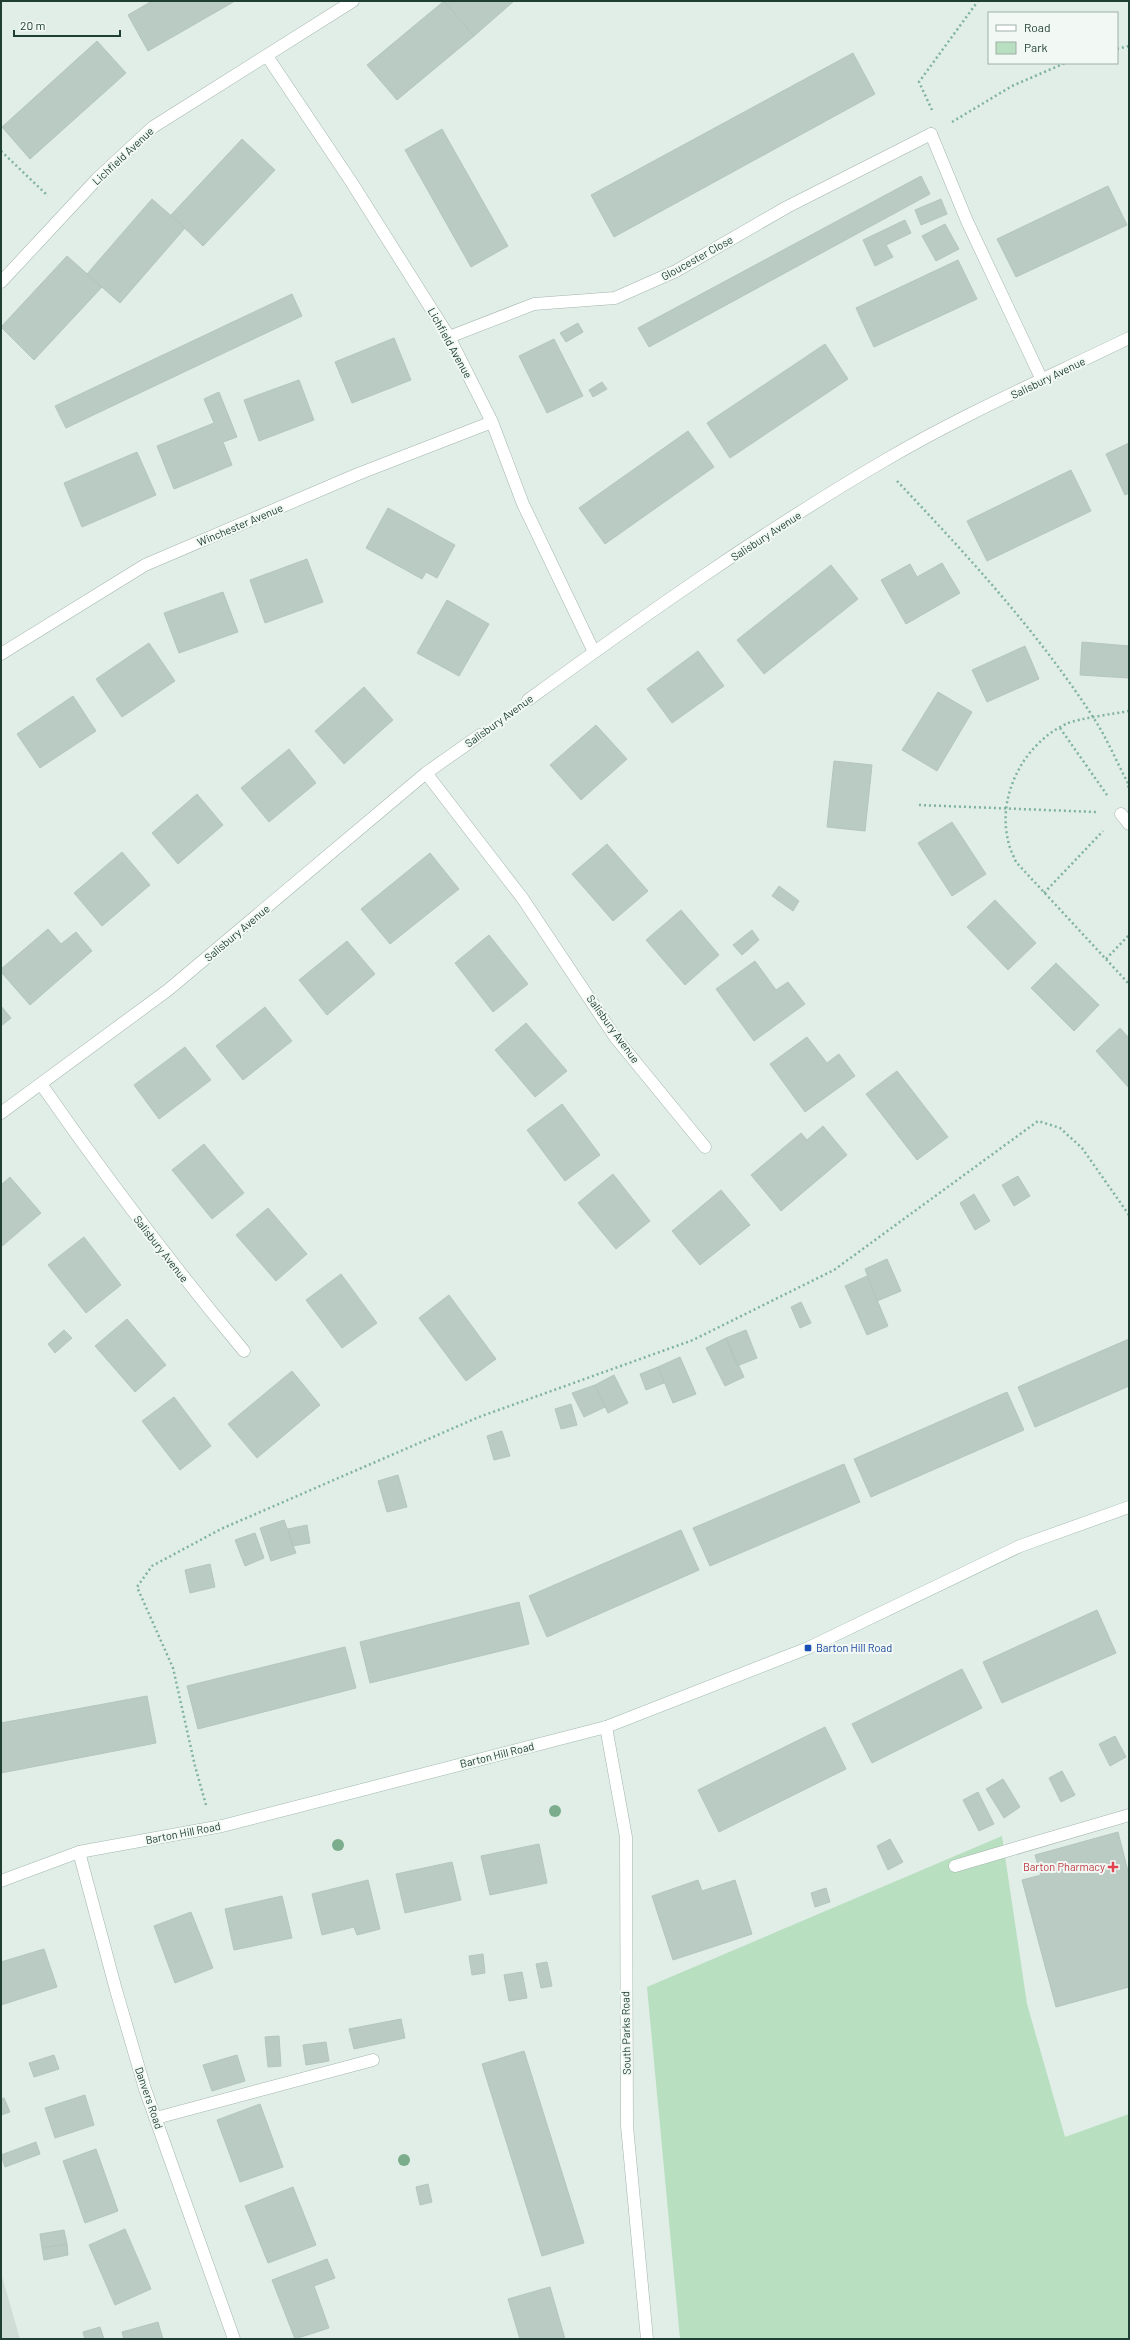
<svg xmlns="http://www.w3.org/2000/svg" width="1130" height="2340" font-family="Barlow,sans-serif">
<rect width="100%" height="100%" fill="#e1ede7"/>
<path fill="#cfddd6" d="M 1,2273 L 20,2339 L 1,2339 Z"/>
<path fill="#b8dfc0" d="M 1002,1836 L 1027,2004 L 1065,2137 L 1129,2114 L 1129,2339 L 680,2339 L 647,1987 Z"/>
<path fill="#b9cbc2" stroke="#b3c7bd" d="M 152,1 L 235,1 L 148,51 L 128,15 Z
M 444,1 L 474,36 L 397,100 L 367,65 Z
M 444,1 L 514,1 L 474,36 Z
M 97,41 L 126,73 L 30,159 L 2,127 Z
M 853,53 L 875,94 L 614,237 L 591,195 Z
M 442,129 L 508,246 L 471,267 L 405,150 Z
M 242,139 L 275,170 L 203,246 L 171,215 Z
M 921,176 L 930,194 L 649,347 L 638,328 Z
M 1108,186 L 1127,225 L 1016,277 L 997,239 Z
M 152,199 L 185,228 L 120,303 L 87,274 Z
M 941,199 L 947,214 L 921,225 L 915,210 Z
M 905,220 L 911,233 L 886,245 L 893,257 L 875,266 L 863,240 Z
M 945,224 L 959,249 L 936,261 L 922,236 Z
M 67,256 L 102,287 L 34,360 L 1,327 Z
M 958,260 L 977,299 L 874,347 L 856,308 Z
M 292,294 L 302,316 L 66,428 L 55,406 Z
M 578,323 L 583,332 L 566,342 L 560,333 Z
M 394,338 L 411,380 L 352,403 L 335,362 Z
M 554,339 L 583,396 L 547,413 L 519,356 Z
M 825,344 L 848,379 L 730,458 L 707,423 Z
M 299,380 L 314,420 L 259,441 L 244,400 Z
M 602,382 L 607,389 L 593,397 L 589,390 Z
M 219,392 L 237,437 L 223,442 L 232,465 L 174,489 L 157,446 L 214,423 L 204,399 Z
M 688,431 L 714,467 L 605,544 L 579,508 Z
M 1129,443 L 1129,493 L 1125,495 L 1106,454 Z
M 137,452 L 156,495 L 82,527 L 64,483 Z
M 1071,470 L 1091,511 L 987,561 L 967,521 Z
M 388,508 L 455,545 L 437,578 L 426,572 L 422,579 L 366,548 Z
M 307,559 L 323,602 L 265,623 L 250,580 Z
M 942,563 L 960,593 L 906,624 L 881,580 L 910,564 L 917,577 Z
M 831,565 L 858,599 L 764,674 L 737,640 Z
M 223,592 L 238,632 L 179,653 L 164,613 Z
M 447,600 L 489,624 L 459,676 L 417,653 Z
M 1082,642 L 1129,646 L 1129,678 L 1080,675 Z
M 149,643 L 175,681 L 122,717 L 96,679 Z
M 1025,646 L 1039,679 L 987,702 L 972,670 Z
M 698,651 L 724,686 L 672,723 L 647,689 Z
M 364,687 L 393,720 L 344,764 L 315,731 Z
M 938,692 L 972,712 L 937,771 L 902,750 Z
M 73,696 L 96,731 L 40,768 L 17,734 Z
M 596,725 L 627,759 L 581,800 L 550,765 Z
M 289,749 L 316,783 L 269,822 L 241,788 Z
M 834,761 L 872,765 L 865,831 L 827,827 Z
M 197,794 L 223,825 L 178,864 L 152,833 Z
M 952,822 L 986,874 L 952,896 L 918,843 Z
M 607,844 L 648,891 L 613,921 L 572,874 Z
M 122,852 L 150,885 L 102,926 L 74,893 Z
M 430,853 L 459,889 L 390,944 L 361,909 Z
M 779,886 L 799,901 L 793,911 L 772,896 Z
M 995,900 L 1036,943 L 1008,970 L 967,927 Z
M 681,910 L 719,955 L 685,985 L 646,940 Z
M 48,929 L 61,944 L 76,932 L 92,951 L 30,1005 L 1,972 L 1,969 Z
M 752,930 L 759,940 L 742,955 L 733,945 Z
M 489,935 L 528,984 L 493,1012 L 455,963 Z
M 347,941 L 375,974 L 327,1015 L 299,980 Z
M 755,961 L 776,990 L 788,982 L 805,1004 L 754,1041 L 716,989 Z
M 1056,963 L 1099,1005 L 1074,1031 L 1031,988 Z
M 1,1006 L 11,1018 L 1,1026 Z
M 265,1007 L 292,1041 L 243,1080 L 216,1046 Z
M 526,1023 L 567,1071 L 535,1097 L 495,1050 Z
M 1120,1028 L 1129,1038 L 1129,1088 L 1096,1051 Z
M 807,1037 L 827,1063 L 839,1054 L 855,1076 L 805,1112 L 770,1064 Z
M 185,1047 L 211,1080 L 159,1119 L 134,1085 Z
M 897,1071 L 948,1137 L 917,1160 L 866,1094 Z
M 562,1104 L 600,1155 L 565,1181 L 527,1130 Z
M 823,1126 L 847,1155 L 781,1211 L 751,1175 L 801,1133 L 807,1140 Z
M 204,1144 L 244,1193 L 212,1219 L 172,1170 Z
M 613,1174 L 650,1221 L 616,1249 L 578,1203 Z
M 1018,1176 L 1030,1196 L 1014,1206 L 1002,1185 Z
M 10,1177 L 41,1213 L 1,1247 L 1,1185 Z
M 721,1190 L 750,1225 L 700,1265 L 672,1231 Z
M 974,1194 L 990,1221 L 975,1230 L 960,1203 Z
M 268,1208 L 307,1254 L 276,1281 L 236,1235 Z
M 84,1237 L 121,1285 L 86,1313 L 48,1265 Z
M 887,1259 L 901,1291 L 877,1301 L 865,1269 Z
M 341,1274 L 377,1323 L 342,1348 L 306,1300 Z
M 867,1276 L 888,1326 L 867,1335 L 845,1286 Z
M 449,1295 L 496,1359 L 466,1381 L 419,1318 Z
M 801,1302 L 811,1323 L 800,1328 L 791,1307 Z
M 127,1319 L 166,1365 L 135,1392 L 95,1346 Z
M 64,1330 L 72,1338 L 55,1353 L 48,1344 Z
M 746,1330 L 757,1358 L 737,1366 L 726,1338 Z
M 726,1338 L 744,1377 L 725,1386 L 706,1348 Z
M 1129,1339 L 1129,1386 L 1035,1427 L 1018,1387 Z
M 680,1357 L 696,1394 L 673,1403 L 658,1367 Z
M 658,1367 L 664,1383 L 646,1390 L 640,1374 Z
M 292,1371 L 320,1405 L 257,1458 L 228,1424 Z
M 614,1375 L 628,1403 L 608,1413 L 595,1385 Z
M 595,1385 L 605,1407 L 584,1417 L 572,1393 Z
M 1007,1392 L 1024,1430 L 871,1497 L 854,1459 Z
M 174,1397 L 211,1446 L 180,1470 L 142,1421 Z
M 571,1404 L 577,1425 L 561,1429 L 555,1409 Z
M 502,1431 L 510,1456 L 494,1460 L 487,1436 Z
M 844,1464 L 860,1502 L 710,1566 L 693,1528 Z
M 398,1475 L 407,1507 L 387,1512 L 378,1481 Z
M 284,1520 L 296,1553 L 271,1561 L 260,1528 Z
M 307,1525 L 310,1543 L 292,1546 L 288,1529 Z
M 681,1530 L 699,1570 L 547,1637 L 529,1596 Z
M 255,1533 L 264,1558 L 245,1566 L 235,1540 Z
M 210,1564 L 215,1587 L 190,1593 L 185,1570 Z
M 519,1602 L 529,1644 L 370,1683 L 360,1642 Z
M 1097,1610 L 1116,1653 L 1002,1703 L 983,1662 Z
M 345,1647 L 356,1688 L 198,1729 L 187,1686 Z
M 962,1669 L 982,1708 L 872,1763 L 852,1724 Z
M 147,1696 L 156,1743 L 1,1773 L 1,1723 Z
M 825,1727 L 846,1769 L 719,1832 L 698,1790 Z
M 1115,1736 L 1126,1757 L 1110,1766 L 1099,1744 Z
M 1062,1771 L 1075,1795 L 1061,1802 L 1049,1778 Z
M 1003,1779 L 1020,1807 L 1004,1818 L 986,1789 Z
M 978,1792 L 994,1824 L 979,1831 L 963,1800 Z
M 1118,1832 L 1129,1875 L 1129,1987 L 1056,2007 L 1022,1880 L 1041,1875 L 1035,1855 Z
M 890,1839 L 903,1862 L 888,1870 L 877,1846 Z
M 539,1844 L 547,1883 L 490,1895 L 481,1856 Z
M 452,1862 L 461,1900 L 405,1913 L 396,1874 Z
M 368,1880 L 380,1929 L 357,1935 L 354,1927 L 322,1935 L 312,1894 Z
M 698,1880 L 702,1891 L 735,1880 L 752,1934 L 673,1960 L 652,1896 Z
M 826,1888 L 830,1902 L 815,1907 L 811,1893 Z
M 282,1896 L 292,1938 L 234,1950 L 225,1909 Z
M 191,1912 L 213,1968 L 175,1983 L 154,1926 Z
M 44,1949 L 57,1987 L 1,2005 L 1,1962 Z
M 483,1954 L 485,1973 L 472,1975 L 469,1956 Z
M 547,1962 L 552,1986 L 541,1988 L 536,1964 Z
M 522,1972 L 527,1998 L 509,2001 L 504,1975 Z
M 401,2019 L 405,2038 L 354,2049 L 349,2029 Z
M 279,2036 L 281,2066 L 268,2067 L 265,2037 Z
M 326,2042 L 329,2061 L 306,2065 L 303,2045 Z
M 524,2051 L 584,2243 L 542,2256 L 482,2064 Z
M 54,2055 L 59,2069 L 34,2077 L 29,2063 Z
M 237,2055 L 245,2081 L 212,2091 L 203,2065 Z
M 85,2095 L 94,2125 L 55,2138 L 45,2108 Z
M 4,2098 L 10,2112 L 1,2115 L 1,2099 Z
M 260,2104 L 283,2167 L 240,2182 L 217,2120 Z
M 36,2142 L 40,2154 L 5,2167 L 1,2155 Z
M 96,2149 L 118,2211 L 85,2223 L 63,2161 Z
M 428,2184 L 432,2202 L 420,2205 L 416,2187 Z
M 293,2187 L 316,2245 L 268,2263 L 245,2206 Z
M 125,2229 L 151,2289 L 115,2305 L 89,2245 Z
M 64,2230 L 67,2244 L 42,2248 L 40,2234 Z
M 67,2244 L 68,2255 L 44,2260 L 42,2248 Z
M 327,2259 L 335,2278 L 314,2286 L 329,2328 L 295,2339 L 272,2280 Z
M 550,2287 L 565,2339 L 520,2339 L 508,2299 Z
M 158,2322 L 163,2339 L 124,2339 L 122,2332 Z
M 100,2327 L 104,2339 L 85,2339 L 83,2332 Z"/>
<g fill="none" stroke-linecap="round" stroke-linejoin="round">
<g stroke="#a3b5ae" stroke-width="13">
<path id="lane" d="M 931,134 L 967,221 L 1042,380
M 955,1866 L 1129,1815
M 156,2118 L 373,2060"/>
</g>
<g stroke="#a3b5ae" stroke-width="13">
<path id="street" d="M 267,56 L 352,183 L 449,337 L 492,422 L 523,504 L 594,652
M 1,282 L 97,179 L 153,127 L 353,1
M 449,337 L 534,304 L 615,298 L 676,271 L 787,207 L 931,134
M 1,654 L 145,565 L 358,474 L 492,422
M 528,700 C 642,617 761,533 882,462 C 961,415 1047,378 1129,338
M 426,773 L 523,899 L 615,1037 L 705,1147
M 1121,814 L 1129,824
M 41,1084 C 105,1176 172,1265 244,1351
M 1,1113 L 168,990 L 426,773 L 480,735
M 606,1727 L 626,1837 L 627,2126 L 647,2339
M 79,1852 L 116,1990 L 145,2089 L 234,2339"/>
</g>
<g stroke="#9fb9ae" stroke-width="13">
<path id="secondary" d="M 1,1881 L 79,1852 L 222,1826 L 606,1727 L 808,1648 L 1020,1546 L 1129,1507"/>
</g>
<path stroke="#7fb39f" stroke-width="2.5" stroke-dasharray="2 3" stroke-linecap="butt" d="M 1117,49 L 1129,46
M 932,110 L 919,82 L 978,1
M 952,122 L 1012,86 L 1065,63
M 1,151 L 48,196
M 897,481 C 968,556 1037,631 1093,717 C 1107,738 1117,763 1129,785 L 1127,790
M 1129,711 C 1114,714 1079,718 1066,724 C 1025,743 997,794 1008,840 C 1009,847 1013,855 1016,862 L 1129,984
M 499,721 L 508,715
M 1060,728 L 1107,795
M 919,805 L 1096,812
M 1044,893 L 1103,831
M 1106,959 L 1129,935
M 206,1805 L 195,1766 L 173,1668 L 137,1587 L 152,1566 L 221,1529 L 479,1417 L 693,1340 L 834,1270 L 1038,1121 L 1060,1128 L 1082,1148 L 1129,1215"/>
<use href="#lane" stroke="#fff" stroke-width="12"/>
<use href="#street" stroke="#fff" stroke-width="12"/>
<use href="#secondary" stroke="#fff" stroke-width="12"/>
</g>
<g fill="#7bad8c">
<circle cx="555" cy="1811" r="6"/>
<circle cx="338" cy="1845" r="6"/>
<circle cx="404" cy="2160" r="6"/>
</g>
<rect fill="#1a4fb4" stroke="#f2f9f5" stroke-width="1.5" x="804" y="1644" width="8" height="8" rx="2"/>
<path fill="#e0444e" stroke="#f2f9f5" stroke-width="1.5" d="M1111 1861h4v4h4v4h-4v4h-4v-4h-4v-4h4z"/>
<g text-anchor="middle" stroke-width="4" stroke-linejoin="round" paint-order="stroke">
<g font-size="11" fill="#203f34" stroke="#f2f9f5">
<text transform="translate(123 156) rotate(-43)" y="4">Lichfield Avenue</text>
<text transform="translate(697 258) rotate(-29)" y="4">Gloucester Close</text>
<text transform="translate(450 343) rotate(61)" y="4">Lichfield Avenue</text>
<text transform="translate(1048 378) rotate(-26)" y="4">Salisbury Avenue</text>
<text transform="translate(240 525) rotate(-23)" y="4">Winchester Avenue</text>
<text transform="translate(766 536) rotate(-33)" y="4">Salisbury Avenue</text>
<text transform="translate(499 721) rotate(-36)" y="4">Salisbury Avenue</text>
<text transform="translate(237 933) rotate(-40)" y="4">Salisbury Avenue</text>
<text transform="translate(613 1029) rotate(54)" y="4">Salisbury Avenue</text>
<text transform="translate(161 1249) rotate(52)" y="4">Salisbury Avenue</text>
<text transform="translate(497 1755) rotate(-14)" y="4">Barton Hill Road</text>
<text transform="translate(183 1833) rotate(-11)" y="4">Barton Hill Road</text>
<text transform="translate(626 2033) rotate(-91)" y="4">South Parks Road</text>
<text transform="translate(149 2098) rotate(71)" y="4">Danvers Road</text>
</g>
<g font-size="11" fill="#164399" stroke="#f2f9f5" text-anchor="start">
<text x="816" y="1652">Barton Hill Road</text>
</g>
<g font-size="11" fill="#be3a42" stroke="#f2f9f5" text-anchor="end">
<text x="1105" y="1871">Barton Pharmacy</text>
</g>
</g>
<rect width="1130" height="2340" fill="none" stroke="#203f34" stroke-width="4"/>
<rect x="988" y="12" width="130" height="52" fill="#f2f9f5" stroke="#9eafa8"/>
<rect x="996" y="25" width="20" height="6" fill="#ffffff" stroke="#9eafa8"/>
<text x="1024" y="32" font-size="12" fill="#203f34">Road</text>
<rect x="996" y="42" width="20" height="12" fill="#b8dfc0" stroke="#9eafa8"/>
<text x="1024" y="52" font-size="12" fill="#203f34">Park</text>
<path d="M14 30v6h106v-6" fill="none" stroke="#203f34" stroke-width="2"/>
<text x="20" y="30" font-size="12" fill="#203f34" stroke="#f2f9f5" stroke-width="3" paint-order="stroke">20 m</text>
</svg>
